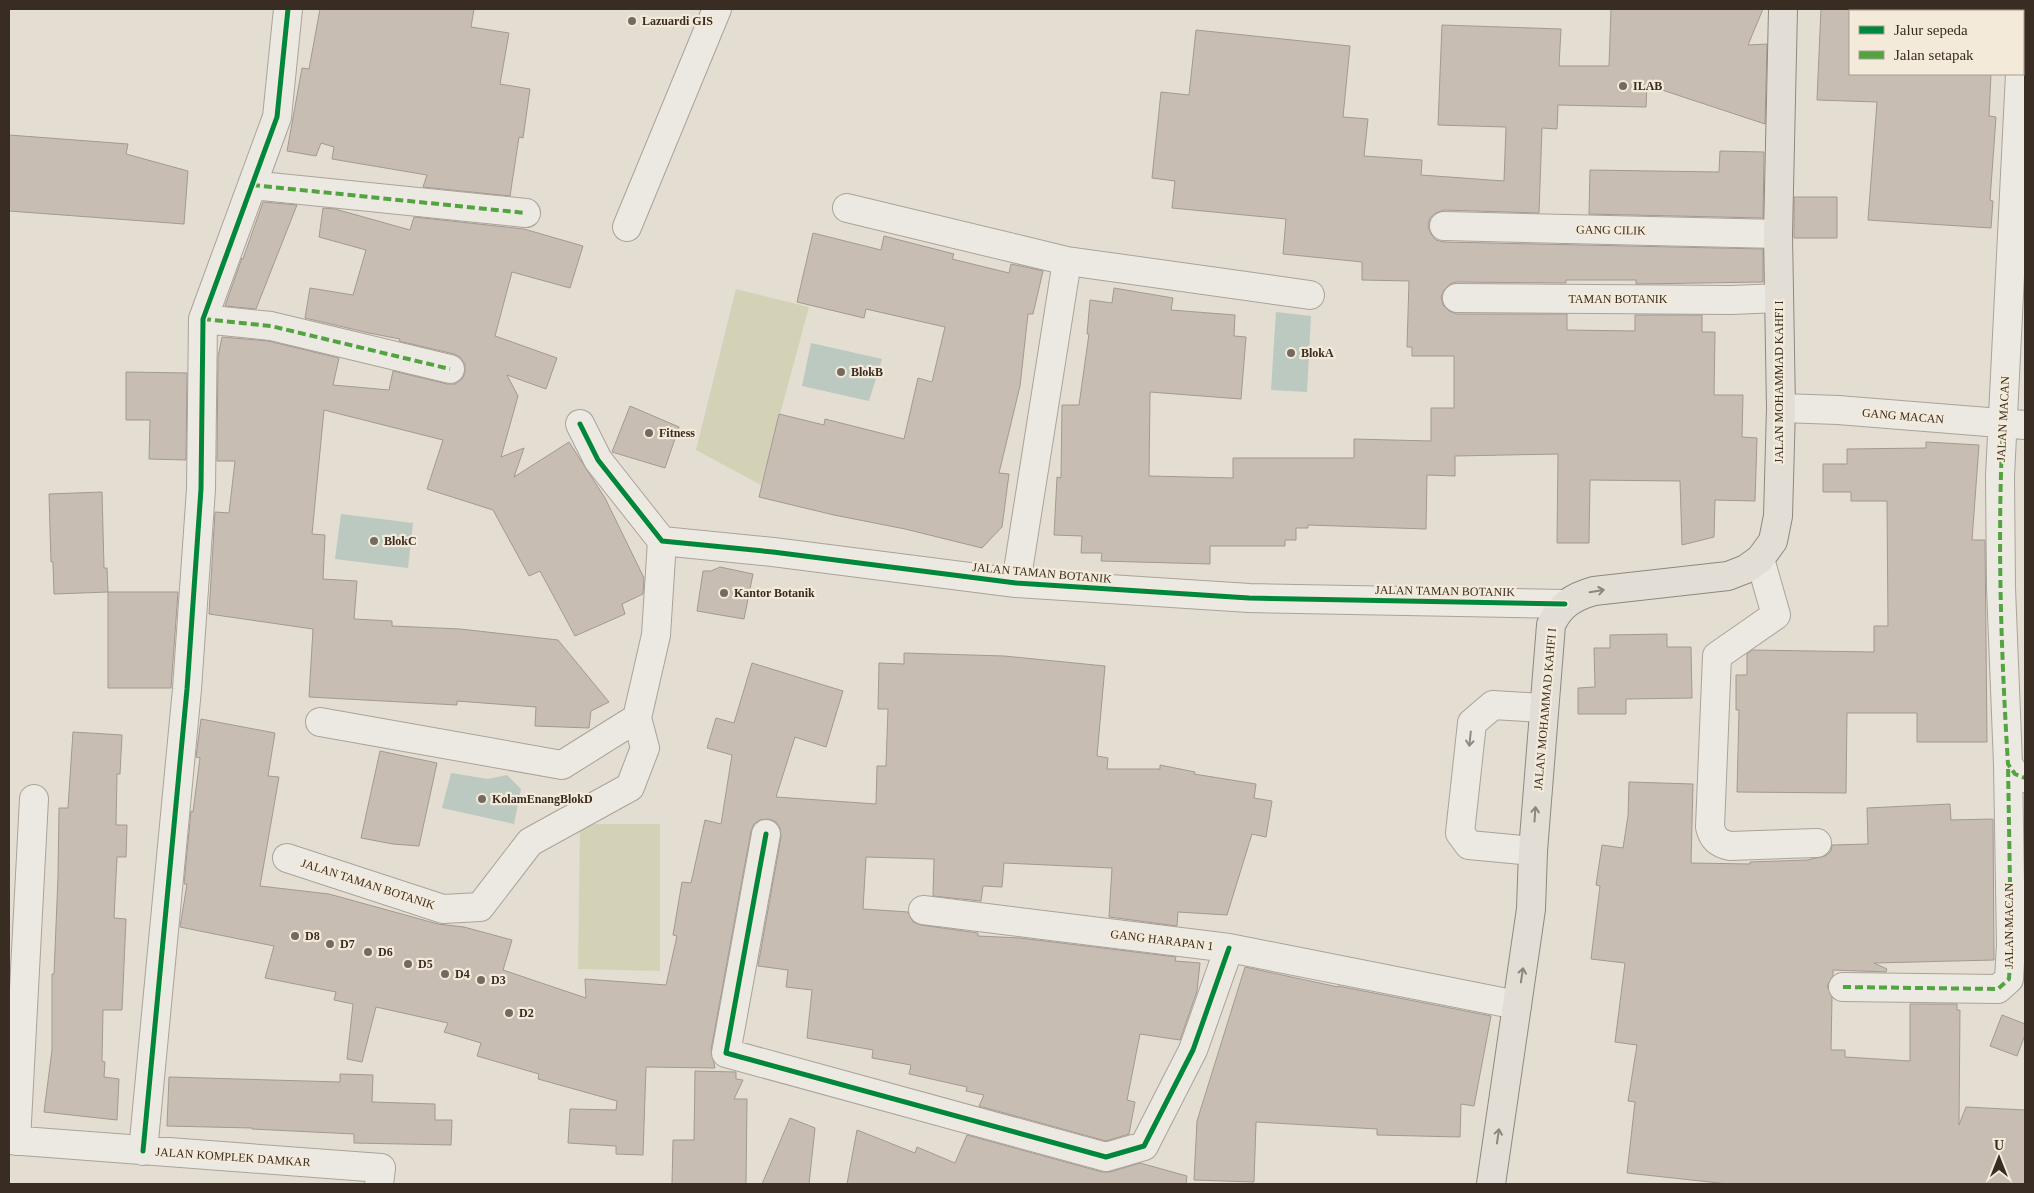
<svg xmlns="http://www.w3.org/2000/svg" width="2034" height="1193" font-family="Georgia,serif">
<rect width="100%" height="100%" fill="#e3ddd2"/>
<path fill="#d4d2b6" d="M 736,289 L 809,307 L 761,485 L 696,450 Z
M 580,824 L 660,824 L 660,971 L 578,969 Z"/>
<path fill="#bbc9c0" d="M 1276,312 L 1311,316 L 1307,392 L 1271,390 Z
M 811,343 L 882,359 L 869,401 L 802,386 Z
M 341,514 L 413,523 L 408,568 L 335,559 Z
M 451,773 L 488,779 L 507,775 L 521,789 L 514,824 L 442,808 Z"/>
<path fill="#c8bdb3" stroke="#a49991" d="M 320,9 L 474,9 L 471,27 L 509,33 L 500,84 L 530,89 L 523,138 L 519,137 L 510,196 L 423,187 L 427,175 L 332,159 L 334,147 L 321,143 L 316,156 L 287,151 L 302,68 L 309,69 Z
M 1611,9 L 1763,9 L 1748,45 L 1767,44 L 1765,124 L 1647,85 L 1646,107 L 1558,105 L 1557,129 L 1542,128 L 1539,213 L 1444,210 L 1436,213 L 1430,218 L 1428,226 L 1431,234 L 1436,240 L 1444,242 L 1763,249 L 1763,282 L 1636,284 L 1636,280 L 1566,280 L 1566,283 L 1457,282 L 1450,284 L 1444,290 L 1441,297 L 1443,305 L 1449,311 L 1457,314 L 1567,314 L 1567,330 L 1635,331 L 1635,315 L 1702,315 L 1702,332 L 1715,332 L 1714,395 L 1743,395 L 1742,437 L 1757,438 L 1755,501 L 1715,500 L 1714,537 L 1682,545 L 1680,481 L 1590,480 L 1589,543 L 1557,543 L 1558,454 L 1455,456 L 1455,476 L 1427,475 L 1426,529 L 1308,525 L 1308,528 L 1296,528 L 1296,540 L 1285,540 L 1285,546 L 1210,546 L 1210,564 L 1101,561 L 1102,553 L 1081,553 L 1082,536 L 1054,535 L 1057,477 L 1061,478 L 1062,405 L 1079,405 L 1089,334 L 1087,334 L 1090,300 L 1112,303 L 1114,288 L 1173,298 L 1171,310 L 1235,315 L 1234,336 L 1246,337 L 1241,399 L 1150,392 L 1149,476 L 1233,478 L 1233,458 L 1354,458 L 1354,439 L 1431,441 L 1431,408 L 1454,408 L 1454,356 L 1412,356 L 1412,347 L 1407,347 L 1409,281 L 1362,280 L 1362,262 L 1283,254 L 1286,219 L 1172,208 L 1175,181 L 1152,178 L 1161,92 L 1189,95 L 1196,30 L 1350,46 L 1343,117 L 1368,119 L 1364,156 L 1422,160 L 1421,175 L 1504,181 L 1506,127 L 1438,125 L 1442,25 L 1561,29 L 1559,66 L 1609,66 Z
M 1821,9 L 1850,9 L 1850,74 L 1991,74 L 1989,116 L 1996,117 L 1990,200 L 1993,201 L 1991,228 L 1868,220 L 1877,102 L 1817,100 Z
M 9,135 L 128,144 L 126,154 L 188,171 L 184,224 L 9,211 Z
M 1720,151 L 1764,152 L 1763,218 L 1589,214 L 1590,170 L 1719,172 Z
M 1794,197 L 1837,197 L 1837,238 L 1794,238 Z
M 263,202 L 297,205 L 256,309 L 225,306 L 242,258 L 243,259 Z
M 323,208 L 335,209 L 410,230 L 414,217 L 524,229 L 583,246 L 570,288 L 512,272 L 495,336 L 557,358 L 546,389 L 507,375 L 518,396 L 501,457 L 524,448 L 514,477 L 569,442 L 605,498 L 644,578 L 643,594 L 622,604 L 625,614 L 575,636 L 540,571 L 529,576 L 493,510 L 427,489 L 443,440 L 324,410 L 312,534 L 325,535 L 323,579 L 357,581 L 354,619 L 392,621 L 392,626 L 460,629 L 558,640 L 609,702 L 591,711 L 589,728 L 535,726 L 536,707 L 457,701 L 457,705 L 309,697 L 313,629 L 209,614 L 215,512 L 229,513 L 235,461 L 217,461 L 218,357 L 222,337 L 268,341 L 339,358 L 333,385 L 389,390 L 393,371 L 447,384 L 455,384 L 462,379 L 465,373 L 465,364 L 460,357 L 454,354 L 399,341 L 400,339 L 369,333 L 305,318 L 310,288 L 353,295 L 366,250 L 319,237 Z
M 813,233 L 881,250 L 884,236 L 954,254 L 952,259 L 1009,273 L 1011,264 L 1043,271 L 1033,314 L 1028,314 L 1020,386 L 999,473 L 1009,474 L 1002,527 L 982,548 L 905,529 L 834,515 L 759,497 L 779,414 L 824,425 L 825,419 L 904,439 L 918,378 L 932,382 L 945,327 L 866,309 L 864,318 L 797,302 Z
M 126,372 L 187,373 L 186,460 L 149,459 L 150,420 L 126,420 Z
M 630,406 L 679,427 L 665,468 L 612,452 Z
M 1926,442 L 1979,445 L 1972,540 L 1985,540 L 1987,742 L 1917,742 L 1917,713 L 1847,713 L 1846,793 L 1737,792 L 1739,710 L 1736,710 L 1736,675 L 1747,675 L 1747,654 L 1752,650 L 1874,652 L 1874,626 L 1888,626 L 1887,501 L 1851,501 L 1851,492 L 1823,492 L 1823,464 L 1847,464 L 1847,449 L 1926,448 Z
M 102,492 L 104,568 L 107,568 L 108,592 L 54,594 L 53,562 L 51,562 L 49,494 Z
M 720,567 L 753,574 L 744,619 L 697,611 L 703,571 L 711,571 Z
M 108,592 L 178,592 L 171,688 L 108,688 Z
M 1667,634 L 1667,647 L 1691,647 L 1692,698 L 1626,699 L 1626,714 L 1578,714 L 1578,688 L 1595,687 L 1594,648 L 1610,648 L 1610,635 Z
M 904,653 L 1004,656 L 1105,666 L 1097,756 L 1108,758 L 1107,769 L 1160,769 L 1160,765 L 1195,772 L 1194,774 L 1256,784 L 1254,798 L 1272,801 L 1266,837 L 1252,834 L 1227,915 L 1178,912 L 1177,926 L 1109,917 L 1112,868 L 1004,863 L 1002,887 L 983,886 L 981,901 L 933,896 L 934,859 L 866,857 L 863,909 L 908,912 L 913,922 L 921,925 L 978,933 L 978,936 L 1020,938 L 1176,957 L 1175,961 L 1200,963 L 1197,991 L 1180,1040 L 1140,1034 L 1127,1100 L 1135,1102 L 1129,1134 L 1106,1141 L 979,1106 L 984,1095 L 966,1091 L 967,1087 L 909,1074 L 911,1065 L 872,1058 L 873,1050 L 807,1038 L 812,990 L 786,987 L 788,970 L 758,966 L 781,837 L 780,828 L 776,822 L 769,819 L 760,820 L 754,824 L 751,831 L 711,1050 L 715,1068 L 646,1067 L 643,1155 L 616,1154 L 616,1146 L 568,1143 L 570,1109 L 616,1110 L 617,1101 L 538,1079 L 539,1074 L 477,1056 L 481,1043 L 444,1032 L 448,1023 L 376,1007 L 362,1062 L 347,1059 L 353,1004 L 334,1000 L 336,992 L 265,978 L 274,946 L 180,927 L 187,884 L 184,884 L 191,811 L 193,812 L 200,758 L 196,757 L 201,719 L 275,733 L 268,776 L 279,777 L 260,886 L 329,894 L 438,924 L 464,927 L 512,940 L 503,970 L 586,998 L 585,979 L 666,985 L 677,936 L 673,935 L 682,882 L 691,883 L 705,820 L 721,824 L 732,755 L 707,748 L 716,718 L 734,723 L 752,663 L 843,691 L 826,747 L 795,737 L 776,797 L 876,804 L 877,766 L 886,766 L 888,709 L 878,709 L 879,663 L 904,664 Z
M 73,732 L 122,735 L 120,774 L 117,774 L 116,825 L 127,825 L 126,857 L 117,857 L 114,918 L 126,919 L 122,1010 L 103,1010 L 102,1061 L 105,1062 L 104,1077 L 119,1079 L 117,1120 L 44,1112 L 52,1050 L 52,974 L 54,974 L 58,877 L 59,808 L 68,808 Z
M 380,751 L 437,763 L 419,846 L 393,844 L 361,838 Z
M 1629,782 L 1693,784 L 1691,863 L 1750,864 L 1750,862 L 1807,860 L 1825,856 L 1831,851 L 1832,845 L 1868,844 L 1867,808 L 1950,804 L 1951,820 L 1993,819 L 1994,960 L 1874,963 L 1887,969 L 1886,972 L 1833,970 L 1833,976 L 1827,986 L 1832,997 L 1831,1050 L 1845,1050 L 1845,1057 L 1910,1061 L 1910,1004 L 1957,1004 L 1957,1010 L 1960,1010 L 1959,1125 L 1966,1107 L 2025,1110 L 2025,1184 L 1728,1184 L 1627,1173 L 1635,1102 L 1628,1101 L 1637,1045 L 1615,1042 L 1625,963 L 1591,959 L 1600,886 L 1596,885 L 1602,845 L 1623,848 L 1628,816 Z
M 1245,967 L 1338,987 L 1338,986 L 1491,1016 L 1474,1106 L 1461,1104 L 1460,1137 L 1377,1135 L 1377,1129 L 1256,1122 L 1254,1182 L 1194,1180 L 1197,1121 Z
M 2002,1015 L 2025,1024 L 2025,1035 L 2017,1056 L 1990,1046 Z
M 695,1071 L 736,1072 L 736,1079 L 743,1080 L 734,1099 L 747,1099 L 746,1184 L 672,1184 L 673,1140 L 694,1140 Z
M 340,1074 L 373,1075 L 372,1102 L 435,1104 L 435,1120 L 452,1120 L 451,1145 L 354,1143 L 354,1134 L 252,1129 L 252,1128 L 167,1126 L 169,1077 L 340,1082 Z
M 790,1118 L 815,1128 L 809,1184 L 762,1184 Z
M 857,1130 L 915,1153 L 917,1147 L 955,1163 L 967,1135 L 1102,1172 L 1110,1172 L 1140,1163 L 1187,1176 L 1186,1184 L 847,1184 Z"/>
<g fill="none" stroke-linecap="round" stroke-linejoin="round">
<g stroke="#a9a39a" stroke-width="30">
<path id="minor" d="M 2005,9 L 2006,11
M 2020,74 L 2000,476 L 2001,588 L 2008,764 L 2015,774 L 2025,778
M 252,185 L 526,213
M 847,208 L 1067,261 L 1310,295
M 1444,226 L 1778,234
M 627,227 L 717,9
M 1457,298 L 1731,300 L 1779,298
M 203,319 L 271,326 L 450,369
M 1781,408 L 1838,410 L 2025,425
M 580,424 L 598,460 L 662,541 L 773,552 L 1016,583 L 1249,598 L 1565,604
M 1760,559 L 1776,615 L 1717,656 L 1710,827 C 1713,839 1718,843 1730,846 L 1817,843
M 1016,583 L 1067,261
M 320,722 L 562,765 L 637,718
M 766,834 L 726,1053 L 1106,1157 L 1144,1146 L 1193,1050 L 1229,948
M 1533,851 L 1469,845 L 1460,833 L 1472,723 L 1493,705 L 1543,708
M 287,858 L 443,909 L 480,907 L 530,842 L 630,787 L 645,748 L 637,718 L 656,635 L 662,541
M 923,910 L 1229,948 L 1517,1005
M 1843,987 L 1998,989 L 2009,979 L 2011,945 L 2008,764
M 9,1140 L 381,1168 L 379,1184
M 16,1141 L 34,799
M 143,1151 L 187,689 L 201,489 L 203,319 L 277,117 L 288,9"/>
</g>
<g stroke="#8f8881" stroke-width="30">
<path id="major" d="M 1491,1184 L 1531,909 L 1533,851 L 1551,625 C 1560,605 1573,597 1594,591 L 1728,576 L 1746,569 L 1760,559 L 1773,541 L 1778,516 L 1781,408 L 1778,234 L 1783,9"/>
</g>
<use href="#minor" stroke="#ece9e2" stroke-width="28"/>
<use href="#major" stroke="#e3ded5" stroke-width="28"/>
<path stroke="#53a441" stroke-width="4" stroke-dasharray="8 4" stroke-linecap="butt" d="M 252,185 L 526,213
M 203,319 L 271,326 L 450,369
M 2003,424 C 1997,537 2001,651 2008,764 L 2015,774 L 2025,778
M 1843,987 L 1998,989 L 2009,979 L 2011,945 L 2008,764"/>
<g stroke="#f3ead9" stroke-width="8">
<path id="cycleway" d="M 580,424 L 598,460 L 662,541 L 773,552 L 1016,583 L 1249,598 L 1565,604
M 766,834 L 726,1053 L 1106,1157 L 1144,1146 L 1193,1050 L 1229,948
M 143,1151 L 187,689 L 201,489 L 203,319 L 277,117 L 288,9"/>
</g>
<use href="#cycleway" stroke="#00873e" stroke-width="5"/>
</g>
<defs><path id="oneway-shaft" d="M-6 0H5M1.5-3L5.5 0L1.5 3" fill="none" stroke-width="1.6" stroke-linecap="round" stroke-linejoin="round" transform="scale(1.25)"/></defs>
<g stroke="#8e857c">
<use href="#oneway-shaft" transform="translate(1597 591) rotate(-9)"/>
<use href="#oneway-shaft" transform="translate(1535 814) rotate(-86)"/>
<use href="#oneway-shaft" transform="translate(1522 975) rotate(-81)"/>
<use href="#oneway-shaft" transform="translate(1498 1136) rotate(-82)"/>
</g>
<use stroke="#928a82" href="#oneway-shaft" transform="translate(1470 739) rotate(96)"/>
<g fill="#746a60" stroke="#f3ead9" stroke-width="2">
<circle cx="632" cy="21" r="5"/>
<circle cx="1623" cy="86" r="5"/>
<circle cx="1291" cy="353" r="5"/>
<circle cx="841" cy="372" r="5"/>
<circle cx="649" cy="433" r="5"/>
<circle cx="374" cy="541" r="5"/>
<circle cx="724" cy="593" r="5"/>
<circle cx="482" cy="799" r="5"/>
<circle cx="295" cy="936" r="5"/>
<circle cx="330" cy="944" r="5"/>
<circle cx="368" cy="952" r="5"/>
<circle cx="408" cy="964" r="5"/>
<circle cx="445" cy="974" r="5"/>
<circle cx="481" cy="980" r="5"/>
<circle cx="509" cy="1013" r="5"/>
</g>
<g text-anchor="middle" stroke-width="4.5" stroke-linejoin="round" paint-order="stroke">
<g font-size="12" font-weight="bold" fill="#392c22" stroke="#f3ead9" text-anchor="start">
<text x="642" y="25">Lazuardi GIS</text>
<text x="1633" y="90">ILAB</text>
<text x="1301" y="357">BlokA</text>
<text x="851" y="376">BlokB</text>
<text x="659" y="437">Fitness</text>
<text x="384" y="545">BlokC</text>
<text x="734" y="597">Kantor Botanik</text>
<text x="492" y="803">KolamEnangBlokD</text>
<text x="305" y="940">D8</text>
<text x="340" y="948">D7</text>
<text x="378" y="956">D6</text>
<text x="418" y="968">D5</text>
<text x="455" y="978">D4</text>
<text x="491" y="984">D3</text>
<text x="519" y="1017">D2</text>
</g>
<g font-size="12" fill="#392c22" stroke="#f3ead9">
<text transform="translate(1611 230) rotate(1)" y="4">GANG CILIK</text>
<text x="1618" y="303">TAMAN BOTANIK</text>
<text transform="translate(1779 382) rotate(-90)" y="4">JALAN MOHAMMAD KAHFI I</text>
<text transform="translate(1903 416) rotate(5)" y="4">GANG MACAN</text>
<text transform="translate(2003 419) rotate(-87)" y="4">JALAN MACAN</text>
<text transform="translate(1042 573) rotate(5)" y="4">JALAN TAMAN BOTANIK</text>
<text transform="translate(1445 591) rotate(1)" y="4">JALAN TAMAN BOTANIK</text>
<text transform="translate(1545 709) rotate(-85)" y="4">JALAN MOHAMMAD KAHFI I</text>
<text transform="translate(368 884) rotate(18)" y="4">JALAN TAMAN BOTANIK</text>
<text transform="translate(2009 926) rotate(-90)" y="4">JALAN MACAN</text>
<text transform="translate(1162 940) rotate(7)" y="4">GANG HARAPAN 1</text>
<text transform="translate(233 1157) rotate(4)" y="4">JALAN KOMPLEK DAMKAR</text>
</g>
</g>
<rect width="2034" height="1193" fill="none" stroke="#392c22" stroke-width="20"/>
<rect x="1849" y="10" width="175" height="65" fill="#f3ead9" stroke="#a99e90"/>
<rect x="1859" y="26" width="25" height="8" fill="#00873e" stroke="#a99e90"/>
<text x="1894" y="35" font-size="15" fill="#392c22">Jalur sepeda</text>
<rect x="1859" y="51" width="25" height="8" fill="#53a441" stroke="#a99e90"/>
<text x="1894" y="60" font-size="15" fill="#392c22">Jalan setapak</text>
<g transform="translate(1999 1158)" stroke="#f3ead9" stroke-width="4" paint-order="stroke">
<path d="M0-4L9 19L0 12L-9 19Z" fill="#392c22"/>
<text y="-8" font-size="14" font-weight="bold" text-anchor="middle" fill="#392c22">U</text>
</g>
</svg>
